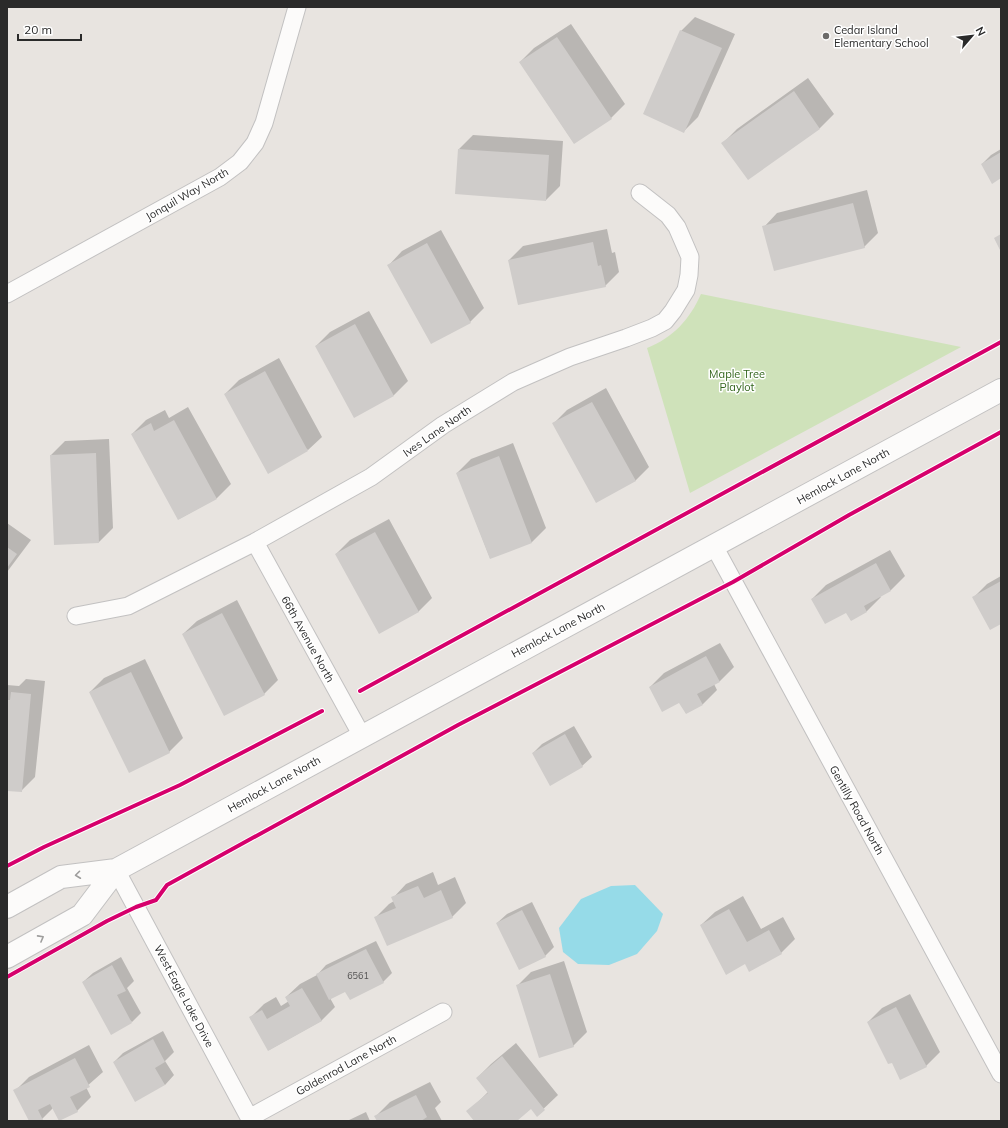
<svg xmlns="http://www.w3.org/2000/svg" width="1008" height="1128" font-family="Mulish,sans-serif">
<rect width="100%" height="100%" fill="#e8e4e0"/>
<path fill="#cfe2ba" d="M 701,294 L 961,347 L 690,493 L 647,348 C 673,338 690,319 701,294 Z"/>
<path fill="#96dbe8" d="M 635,885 L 663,914 L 657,931 L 637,954 L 609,965 L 578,964 L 563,952 L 559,928 L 581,899 L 611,886 Z"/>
<path fill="#0003" d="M 695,17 L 735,34 L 698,117 L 684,131 L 681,31 Z
M 571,24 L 625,104 L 611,118 L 574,143 L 520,62 L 534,48 Z
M 808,78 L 834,114 L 820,128 L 748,178 L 723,143 L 737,129 Z
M 473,135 L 563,141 L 560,186 L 546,200 L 459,149 Z
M 1001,149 L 1001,177 L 982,164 L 991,155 Z
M 867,190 L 878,233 L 864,247 L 764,227 L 777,213 Z
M 607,229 L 612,253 L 615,252 L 619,272 L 605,286 L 509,260 L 523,246 Z
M 441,230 L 484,308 L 470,322 L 389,265 L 402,251 Z
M 369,311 L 408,381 L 394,395 L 354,416 L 316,346 L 330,332 Z
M 279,358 L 322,437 L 308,450 L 225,394 L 239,380 Z
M 606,388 L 649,467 L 635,481 L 553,424 L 567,410 Z
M 188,407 L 231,484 L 217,498 L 179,519 L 132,434 L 146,420 L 165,410 L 169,418 Z
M 109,439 L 113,528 L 99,542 L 55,544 L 51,455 L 65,441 Z
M 513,443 L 546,528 L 532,542 L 490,558 L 457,473 L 471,459 Z
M 389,519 L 432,598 L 418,612 L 336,554 L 350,540 Z
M 7,523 L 31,540 L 7,572 Z
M 890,550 L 905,576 L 891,590 L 880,596 L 881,597 L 867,611 L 851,620 L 846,611 L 812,599 L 826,585 Z
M 1001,576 L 1001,623 L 973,598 L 987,584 Z
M 237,600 L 278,680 L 264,694 L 183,634 L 197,621 Z
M 720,643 L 734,667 L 720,681 L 714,684 L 717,690 L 703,704 L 686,713 L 680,701 L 650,687 L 664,673 Z
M 145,659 L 183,738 L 169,752 L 90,692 L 104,678 Z
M 26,679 L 45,681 L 35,777 L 21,791 L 7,790 L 7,685 L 19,686 Z
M 574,726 L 592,757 L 582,766 L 533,753 L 542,744 Z
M 433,872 L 438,885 L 455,877 L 466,903 L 452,917 L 375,918 L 389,904 L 394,901 L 393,898 L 406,884 Z
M 743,896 L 761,929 L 783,917 L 795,939 L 781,953 L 745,963 L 701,925 L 715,912 Z
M 532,902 L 554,947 L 545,956 L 497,923 L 507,914 Z
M 376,941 L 392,973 L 383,982 L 346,991 L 330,998 L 335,1007 L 321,1021 L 269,1050 L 250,1018 L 264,1004 L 276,997 L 281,1006 L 289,1001 L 286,997 L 300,984 L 317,975 L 326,965 Z
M 121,957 L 134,981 L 127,988 L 141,1013 L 132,1022 L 83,982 L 93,973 Z
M 564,961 L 587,1032 L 573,1046 L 517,986 L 531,972 Z
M 910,994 L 940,1052 L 926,1066 L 892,1061 L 868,1022 L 882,1008 Z
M 163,1031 L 174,1052 L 165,1061 L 174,1075 L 165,1085 L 114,1062 L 123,1053 Z
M 516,1043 L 558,1095 L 537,1115 L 531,1108 L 515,1121 L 475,1121 L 468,1112 L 488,1092 L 477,1078 L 491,1064 Z
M 89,1045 L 103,1072 L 86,1087 L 91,1097 L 77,1111 L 53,1108 L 42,1119 L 39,1121 L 30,1121 L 15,1091 L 29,1077 Z
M 430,1082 L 441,1102 L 435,1108 L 442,1121 L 378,1121 L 376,1116 L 390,1102 Z
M 366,1112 L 370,1121 L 347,1121 Z"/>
<path fill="#cfccca" d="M 680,30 L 722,48 L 684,133 L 643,114 Z
M 557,37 L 612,119 L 574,144 L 519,62 Z
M 794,91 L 820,129 L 748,180 L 721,143 Z
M 458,149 L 549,155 L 546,201 L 455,194 Z
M 1001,152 L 1001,178 L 992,184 L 981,164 Z
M 853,203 L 865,248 L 774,271 L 762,226 Z
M 1001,234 L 1001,252 L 994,238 Z
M 593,242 L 598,266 L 601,265 L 606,287 L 518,305 L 508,260 Z
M 427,243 L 471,323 L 431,344 L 387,265 Z
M 355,324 L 394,396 L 354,418 L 315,346 Z
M 265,371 L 308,451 L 268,474 L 224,394 Z
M 592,402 L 636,481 L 596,503 L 552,423 Z
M 174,420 L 217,499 L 178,520 L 131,434 L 151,423 L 154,431 Z
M 96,453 L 99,543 L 54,545 L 50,455 Z
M 499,456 L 532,543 L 490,559 L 456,473 Z
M 375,532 L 419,612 L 379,634 L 335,554 Z
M 7,547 L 17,554 L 7,568 Z
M 876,563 L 891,591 L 864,606 L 867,612 L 851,621 L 846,613 L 825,624 L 811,599 Z
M 1001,581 L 1001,624 L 990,630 L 972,597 Z
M 222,613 L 265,695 L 224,716 L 182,634 Z
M 706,656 L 720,682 L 697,694 L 703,705 L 686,714 L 679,703 L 662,712 L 649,687 Z
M 131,672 L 170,753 L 129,773 L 89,692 Z
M 11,692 L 31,694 L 22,792 L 7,791 L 7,700 L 10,700 Z
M 565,734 L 583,767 L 550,786 L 532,753 Z
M 418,886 L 424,898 L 441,890 L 453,918 L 387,946 L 374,917 L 396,908 L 391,897 Z
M 729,909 L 747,942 L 769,930 L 782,954 L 749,972 L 745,964 L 726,975 L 700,925 Z
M 522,910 L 546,957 L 519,970 L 496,923 Z
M 366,949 L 384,983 L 350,1000 L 345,992 L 329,1000 L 316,974 Z
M 112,965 L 126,991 L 117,995 L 132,1023 L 111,1035 L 82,982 Z
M 550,974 L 574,1047 L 539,1058 L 516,985 Z
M 302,988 L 322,1021 L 268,1051 L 249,1017 L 262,1010 L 267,1019 L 290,1006 L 285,997 Z
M 896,1007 L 927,1067 L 900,1080 L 892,1063 L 888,1064 L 867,1022 Z
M 153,1039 L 165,1062 L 155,1068 L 165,1085 L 135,1102 L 113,1062 Z
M 502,1056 L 545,1110 L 537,1117 L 531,1109 L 517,1121 L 474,1121 L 466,1111 L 488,1093 L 476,1078 Z
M 75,1058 L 90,1087 L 70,1097 L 78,1112 L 59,1121 L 50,1104 L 38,1110 L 43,1120 L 29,1121 L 13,1090 Z
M 416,1095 L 427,1117 L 421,1121 L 377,1121 L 374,1116 Z"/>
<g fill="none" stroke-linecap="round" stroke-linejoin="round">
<g stroke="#c2c1c1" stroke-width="19">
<path id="street" d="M 7,294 L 220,177 L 240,162 L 255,143 L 264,123 L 297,7
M 255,542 L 362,736
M 714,546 L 1001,1074
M 76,616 L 128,606 L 255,542 L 371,477 L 443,425 L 513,382 L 570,357 L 626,338 L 652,328 L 665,321 L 673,311 L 686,290 L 689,275 L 690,257 L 677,227 L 668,215 L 640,193
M 116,870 L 251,1121
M 249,1118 L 443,1012"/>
</g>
<g stroke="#c2c1c1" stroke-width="24">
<path id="secondary" d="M 7,907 L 61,877 L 116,870 L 1001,390
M 7,957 L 82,915 L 116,870"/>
</g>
<use href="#street" stroke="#fcfbfa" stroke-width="17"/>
<use href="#secondary" stroke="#fcfbfa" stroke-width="22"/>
<g stroke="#fff" stroke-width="6">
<path id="cycleway" d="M 360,691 L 1001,342
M 7,866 L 44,847 L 180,785 L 322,711
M 7,977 L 107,921 L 136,907 L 156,900 L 167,885 L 458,725 L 733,582 L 849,515 L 1001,432"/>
</g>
<use href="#cycleway" stroke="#d6006c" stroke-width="4"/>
</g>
<defs><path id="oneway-chevron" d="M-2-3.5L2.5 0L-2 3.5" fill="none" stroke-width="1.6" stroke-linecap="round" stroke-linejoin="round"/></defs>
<g stroke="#9e9d9c">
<use href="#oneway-chevron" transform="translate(78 875) rotate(173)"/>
<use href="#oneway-chevron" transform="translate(41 938) rotate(-29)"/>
</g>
<circle fill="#6c6b6a" stroke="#fff" stroke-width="1.5" cx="826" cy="36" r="4"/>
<g text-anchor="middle" stroke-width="3" stroke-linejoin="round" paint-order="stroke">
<g font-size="9" fill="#545353">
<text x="358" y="979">6561</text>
</g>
<g font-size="11" fill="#2a2a2a" stroke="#fff" text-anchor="start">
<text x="834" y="34">Cedar Island<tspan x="834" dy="13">Elementary School</tspan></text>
</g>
<g font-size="11" fill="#2a2a2a" stroke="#fff">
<text transform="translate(187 194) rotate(-30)" y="4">Jonquil Way North</text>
<text transform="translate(437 431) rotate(-35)" y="4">Ives Lane North</text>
<text transform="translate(843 476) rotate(-29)" y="4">Hemlock Lane North</text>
<text transform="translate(558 630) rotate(-28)" y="4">Hemlock Lane North</text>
<text transform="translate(308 639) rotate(61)" y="4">66th Avenue North</text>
<text transform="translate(274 784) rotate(-29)" y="4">Hemlock Lane North</text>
<text transform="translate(857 810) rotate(61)" y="4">Gentilly Road North</text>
<text transform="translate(184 996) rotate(62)" y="4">West Eagle Lake Drive</text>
<text transform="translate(346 1065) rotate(-29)" y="4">Goldenrod Lane North</text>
</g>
<g font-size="11" fill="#33651c" stroke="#fff">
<text x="737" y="378">Maple Tree<tspan x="737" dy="13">Playlot</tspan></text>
</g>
</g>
<rect width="1008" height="1128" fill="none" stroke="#2a2a2a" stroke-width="16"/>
<g transform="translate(972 36) rotate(62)" stroke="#ffffff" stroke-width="3" paint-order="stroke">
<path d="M0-3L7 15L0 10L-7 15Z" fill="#2a2a2a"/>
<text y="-6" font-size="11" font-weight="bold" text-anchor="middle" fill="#2a2a2a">N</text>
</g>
<path d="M18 34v6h63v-6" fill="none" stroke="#2a2a2a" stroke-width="2"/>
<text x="24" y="34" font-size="12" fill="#2a2a2a" stroke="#ffffff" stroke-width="3" paint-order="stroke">20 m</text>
</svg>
